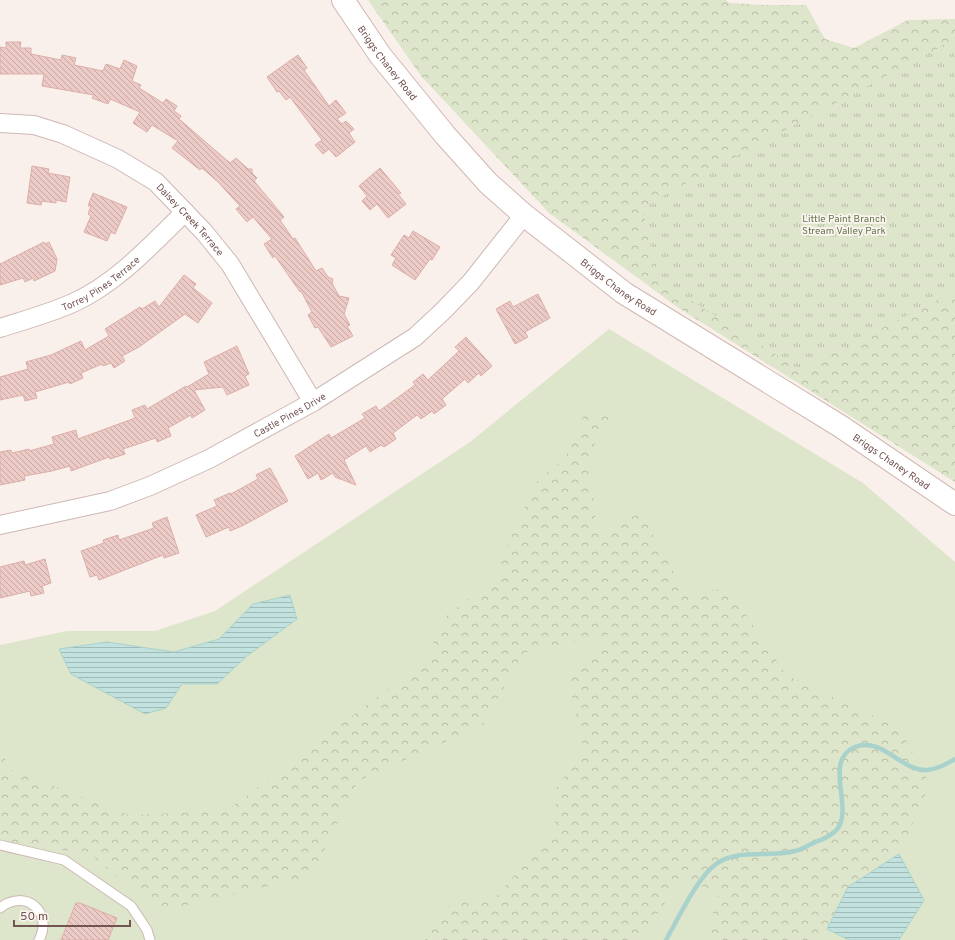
<svg xmlns="http://www.w3.org/2000/svg" width="955" height="940" font-family="Overpass,sans-serif">
<defs>
<pattern id="forest-crowns" width="20" height="18" patternUnits="userSpaceOnUse"><rect width="20" height="18" fill="#dde6ca"/><path d="M2 6a3 3 0 1 1 6 0M12 15a3 3 0 1 1 6 0" fill="none" stroke="#b8bda6"/></pattern>
<pattern id="park-tufts" width="24" height="20" patternUnits="userSpaceOnUse"><rect width="24" height="20" fill="#dde6ca"/><path d="M3 7l-1-3M5 7V3M7 7l1-3M15 17l-1-3M17 17v-4M19 17l1-3" fill="none" stroke="#b8bda6"/></pattern>
<pattern id="water-rules" width="6" height="5" patternUnits="userSpaceOnUse"><rect width="6" height="5" fill="#c1e2de"/><path d="M0 2.5h6" fill="none" stroke="#a1bab6"/></pattern>
<pattern id="building-back-hatch" width="6" height="6" patternUnits="userSpaceOnUse"><rect width="6" height="6" fill="#eccbc6"/><path d="M-1 5l2 2M0 0l6 6M5-1l2 2" fill="none" stroke="#c4a7a3"/></pattern>
</defs>
<rect width="100%" height="100%" fill="#faf0eb"/>
<path fill="#dde6ca" d="M 609,329 L 863,483 L 955,562 L 955,940 L 0,940 L 0,645 L 67,631 L 155,631 L 215,611 L 470,442 Z"/>
<path fill="url(#forest-crowns)" d="M 368,0 L 726,0 L 730,3 L 766,5 L 806,5 L 825,39 L 854,48 L 908,20 L 955,19 L 955,482 L 680,309 L 549,213 L 421,76 Z
M 585,413 L 615,414 L 589,453 L 597,532 L 641,513 L 686,594 L 728,588 L 786,675 L 899,728 L 930,784 L 899,854 L 848,887 L 827,929 L 808,940 L 713,940 L 708,934 L 718,894 L 683,877 L 639,940 L 425,940 L 450,903 L 493,900 L 555,829 L 556,788 L 584,750 L 568,678 L 616,633 L 523,653 L 483,725 L 358,781 L 312,876 L 158,912 L 88,852 L 9,846 L 0,843 L 0,746 L 9,769 L 129,815 L 226,811 L 429,658 L 440,621 L 496,577 L 512,533 L 538,480 L 565,458 Z"/>
<path fill="url(#park-tufts)" d="M 955,39 L 955,291 L 800,370 L 658,279 L 642,207 Z"/>
<path fill="url(#water-rules)" stroke="#a9d2cd" d="M 290,595 L 297,619 L 247,656 L 217,684 L 182,684 L 166,708 L 145,714 L 71,674 L 59,649 L 107,642 L 174,652 L 219,639 L 253,604 Z
M 899,854 L 924,900 L 899,940 L 849,940 L 827,929 L 848,887 Z"/>
<g fill="none" stroke-linecap="round" stroke-linejoin="round">
<path stroke="#a9d2cd" stroke-width="4.5" d="M 666,940 C 678,919 697,878 716,864 C 738,848 770,858 795,851 C 803,849 810,844 818,841 C 824,839 834,834 838,828 C 853,806 823,760 855,747 C 882,736 902,772 927,770 C 938,769 946,764 955,759"/>
</g>
<path fill="url(#building-back-hatch)" stroke="#ddaea8" d="M 6,42 L 21,42 L 20,48 L 31,48 L 31,54 L 61,60 L 62,55 L 76,58 L 74,65 L 103,71 L 106,64 L 120,69 L 124,60 L 137,66 L 132,81 L 141,85 L 139,88 L 163,103 L 166,99 L 177,106 L 174,111 L 181,116 L 179,119 L 230,163 L 236,158 L 248,169 L 252,169 L 252,173 L 257,178 L 254,181 L 284,217 L 280,220 L 293,239 L 295,238 L 316,271 L 322,268 L 328,277 L 333,279 L 332,283 L 339,296 L 349,298 L 344,314 L 350,325 L 347,326 L 353,336 L 331,347 L 318,327 L 315,328 L 308,315 L 312,312 L 301,291 L 300,292 L 275,256 L 273,258 L 264,244 L 272,239 L 253,217 L 247,222 L 236,209 L 240,206 L 218,182 L 202,168 L 200,170 L 172,148 L 178,141 L 152,125 L 147,132 L 133,123 L 140,112 L 110,99 L 108,104 L 92,98 L 94,95 L 42,86 L 44,74 L 0,74 L 0,47 L 6,48 Z
M 298,55 L 307,68 L 304,70 L 329,106 L 336,100 L 346,113 L 337,119 L 342,124 L 346,121 L 354,129 L 349,133 L 355,142 L 336,157 L 329,149 L 323,154 L 315,145 L 322,140 L 290,97 L 286,100 L 279,91 L 277,92 L 267,77 Z
M 32,166 L 49,169 L 48,173 L 70,177 L 66,202 L 56,200 L 56,203 L 42,201 L 41,205 L 27,203 Z
M 380,168 L 401,193 L 398,194 L 406,204 L 388,218 L 377,204 L 370,210 L 362,201 L 367,196 L 359,186 Z
M 93,193 L 127,207 L 115,234 L 111,232 L 107,241 L 84,232 L 91,216 L 88,214 L 91,206 L 88,206 Z
M 413,231 L 440,247 L 432,260 L 430,259 L 415,280 L 392,265 L 396,258 L 391,255 L 404,235 L 409,238 Z
M 44,242 L 45,244 L 49,242 L 57,259 L 55,271 L 34,281 L 33,278 L 25,282 L 23,278 L 0,285 L 0,264 Z
M 184,275 L 196,284 L 193,288 L 212,303 L 198,323 L 185,314 L 139,347 L 122,356 L 125,361 L 114,368 L 111,363 L 103,366 L 102,364 L 81,373 L 83,378 L 70,384 L 69,382 L 35,392 L 37,398 L 25,401 L 23,395 L 0,400 L 0,377 L 28,369 L 26,362 L 51,355 L 81,341 L 85,350 L 109,336 L 105,329 L 140,307 L 142,309 L 155,301 L 159,307 Z
M 538,294 L 550,318 L 525,332 L 528,337 L 515,344 L 496,309 L 510,301 L 513,307 Z
M 466,337 L 492,366 L 481,376 L 479,373 L 468,383 L 465,379 L 442,399 L 446,405 L 434,414 L 432,411 L 421,419 L 417,415 L 393,433 L 396,439 L 384,447 L 381,445 L 370,452 L 366,446 L 344,460 L 356,485 L 335,477 L 333,473 L 321,480 L 318,473 L 308,479 L 295,456 L 329,434 L 331,438 L 365,418 L 362,414 L 376,406 L 379,411 L 415,385 L 413,382 L 423,374 L 428,380 L 459,351 L 455,347 Z
M 237,346 L 249,374 L 245,376 L 249,385 L 227,395 L 223,387 L 194,390 L 205,410 L 192,418 L 191,415 L 168,428 L 171,436 L 157,442 L 156,438 L 123,449 L 125,454 L 110,459 L 109,457 L 71,471 L 70,466 L 52,471 L 24,476 L 25,480 L 0,485 L 0,452 L 11,450 L 12,453 L 29,449 L 29,451 L 54,444 L 52,437 L 76,430 L 78,439 L 135,418 L 132,410 L 145,405 L 147,409 L 186,386 L 187,387 L 209,374 L 204,362 Z
M 270,468 L 288,501 L 244,525 L 230,531 L 229,527 L 206,537 L 196,515 L 217,506 L 214,500 L 230,493 L 231,494 L 258,479 L 256,475 Z
M 167,517 L 179,553 L 164,558 L 163,555 L 99,580 L 97,575 L 90,577 L 81,551 L 104,543 L 103,540 L 118,535 L 119,540 L 154,528 L 152,523 Z
M 45,559 L 51,583 L 42,586 L 44,593 L 31,596 L 30,591 L 0,598 L 0,567 L 24,561 L 25,565 Z
M 76,903 L 80,903 L 117,918 L 108,940 L 61,940 Z"/>
<g fill="none" stroke-linecap="round" stroke-linejoin="round">
<g stroke="#cdb8b4" stroke-width="11">
<path id="lane" d="M 0,845 L 64,860 L 131,906 L 147,930 L 150,940
M 0,908 C 25,888 54,912 39,940"/>
</g>
<g stroke="#cdb8b4" stroke-width="20">
<g id="street">
<path id="s1" d="M 0,123 L 34,125 L 63,134 L 118,159 L 156,182 L 204,232 L 230,264 L 313,402"/>
<path id="s2" d="M 0,328 C 25,320 51,313 75,302 C 118,282 152,244 185,212"/>
<path id="s3" d="M 0,525 L 110,501 L 150,486 L 209,459 L 313,402 L 415,337 L 443,311 L 471,282 L 524,215"/>
</g>
</g>
<g stroke="#cfb7b2" stroke-width="24">
<g id="secondary">
<path id="s4" d="M 343,0 L 380,55 L 445,135 L 488,183 L 524,215 L 624,293 L 840,426 L 955,504"/>
</g>
</g>
<use href="#lane" stroke="#fff" stroke-width="9"/>
<use href="#street" stroke="#fff" stroke-width="18"/>
<use href="#secondary" stroke="#fff" stroke-width="22"/>
</g>
<g text-anchor="middle" stroke-width="3.5" stroke-linejoin="round" paint-order="stroke">
<g font-size="10" fill="#725451" stroke="#fdf5f1">
<text dy="4" stroke="none"><textPath href="#s4" startOffset="77">Briggs Chaney Road</textPath></text>
<text dy="4" stroke="none"><textPath href="#s1" startOffset="220">Daisey Creek Terrace</textPath></text>
<text dy="4" stroke="none"><textPath href="#s2" startOffset="111">Torrey Pines Terrace</textPath></text>
<text dy="4" stroke="none"><textPath href="#s4" startOffset="401">Briggs Chaney Road</textPath></text>
<text dy="4" stroke="none"><textPath href="#s3" startOffset="312">Castle Pines Drive</textPath></text>
<text dy="4" stroke="none"><textPath href="#s4" startOffset="725">Briggs Chaney Road</textPath></text>
</g>
<g font-size="10" fill="#63764a" stroke="#fdf5f1">
<text x="844" y="222">Little Paint Branch<tspan x="844" dy="12">Stream Valley Park</tspan></text>
</g>
</g>
<path d="M14 920v6h116v-6" fill="none" stroke="#725451" stroke-width="2"/>
<text x="20" y="920" font-size="12" fill="#725451" stroke="#fdf5f1" stroke-width="3" paint-order="stroke">50 m</text>
</svg>
